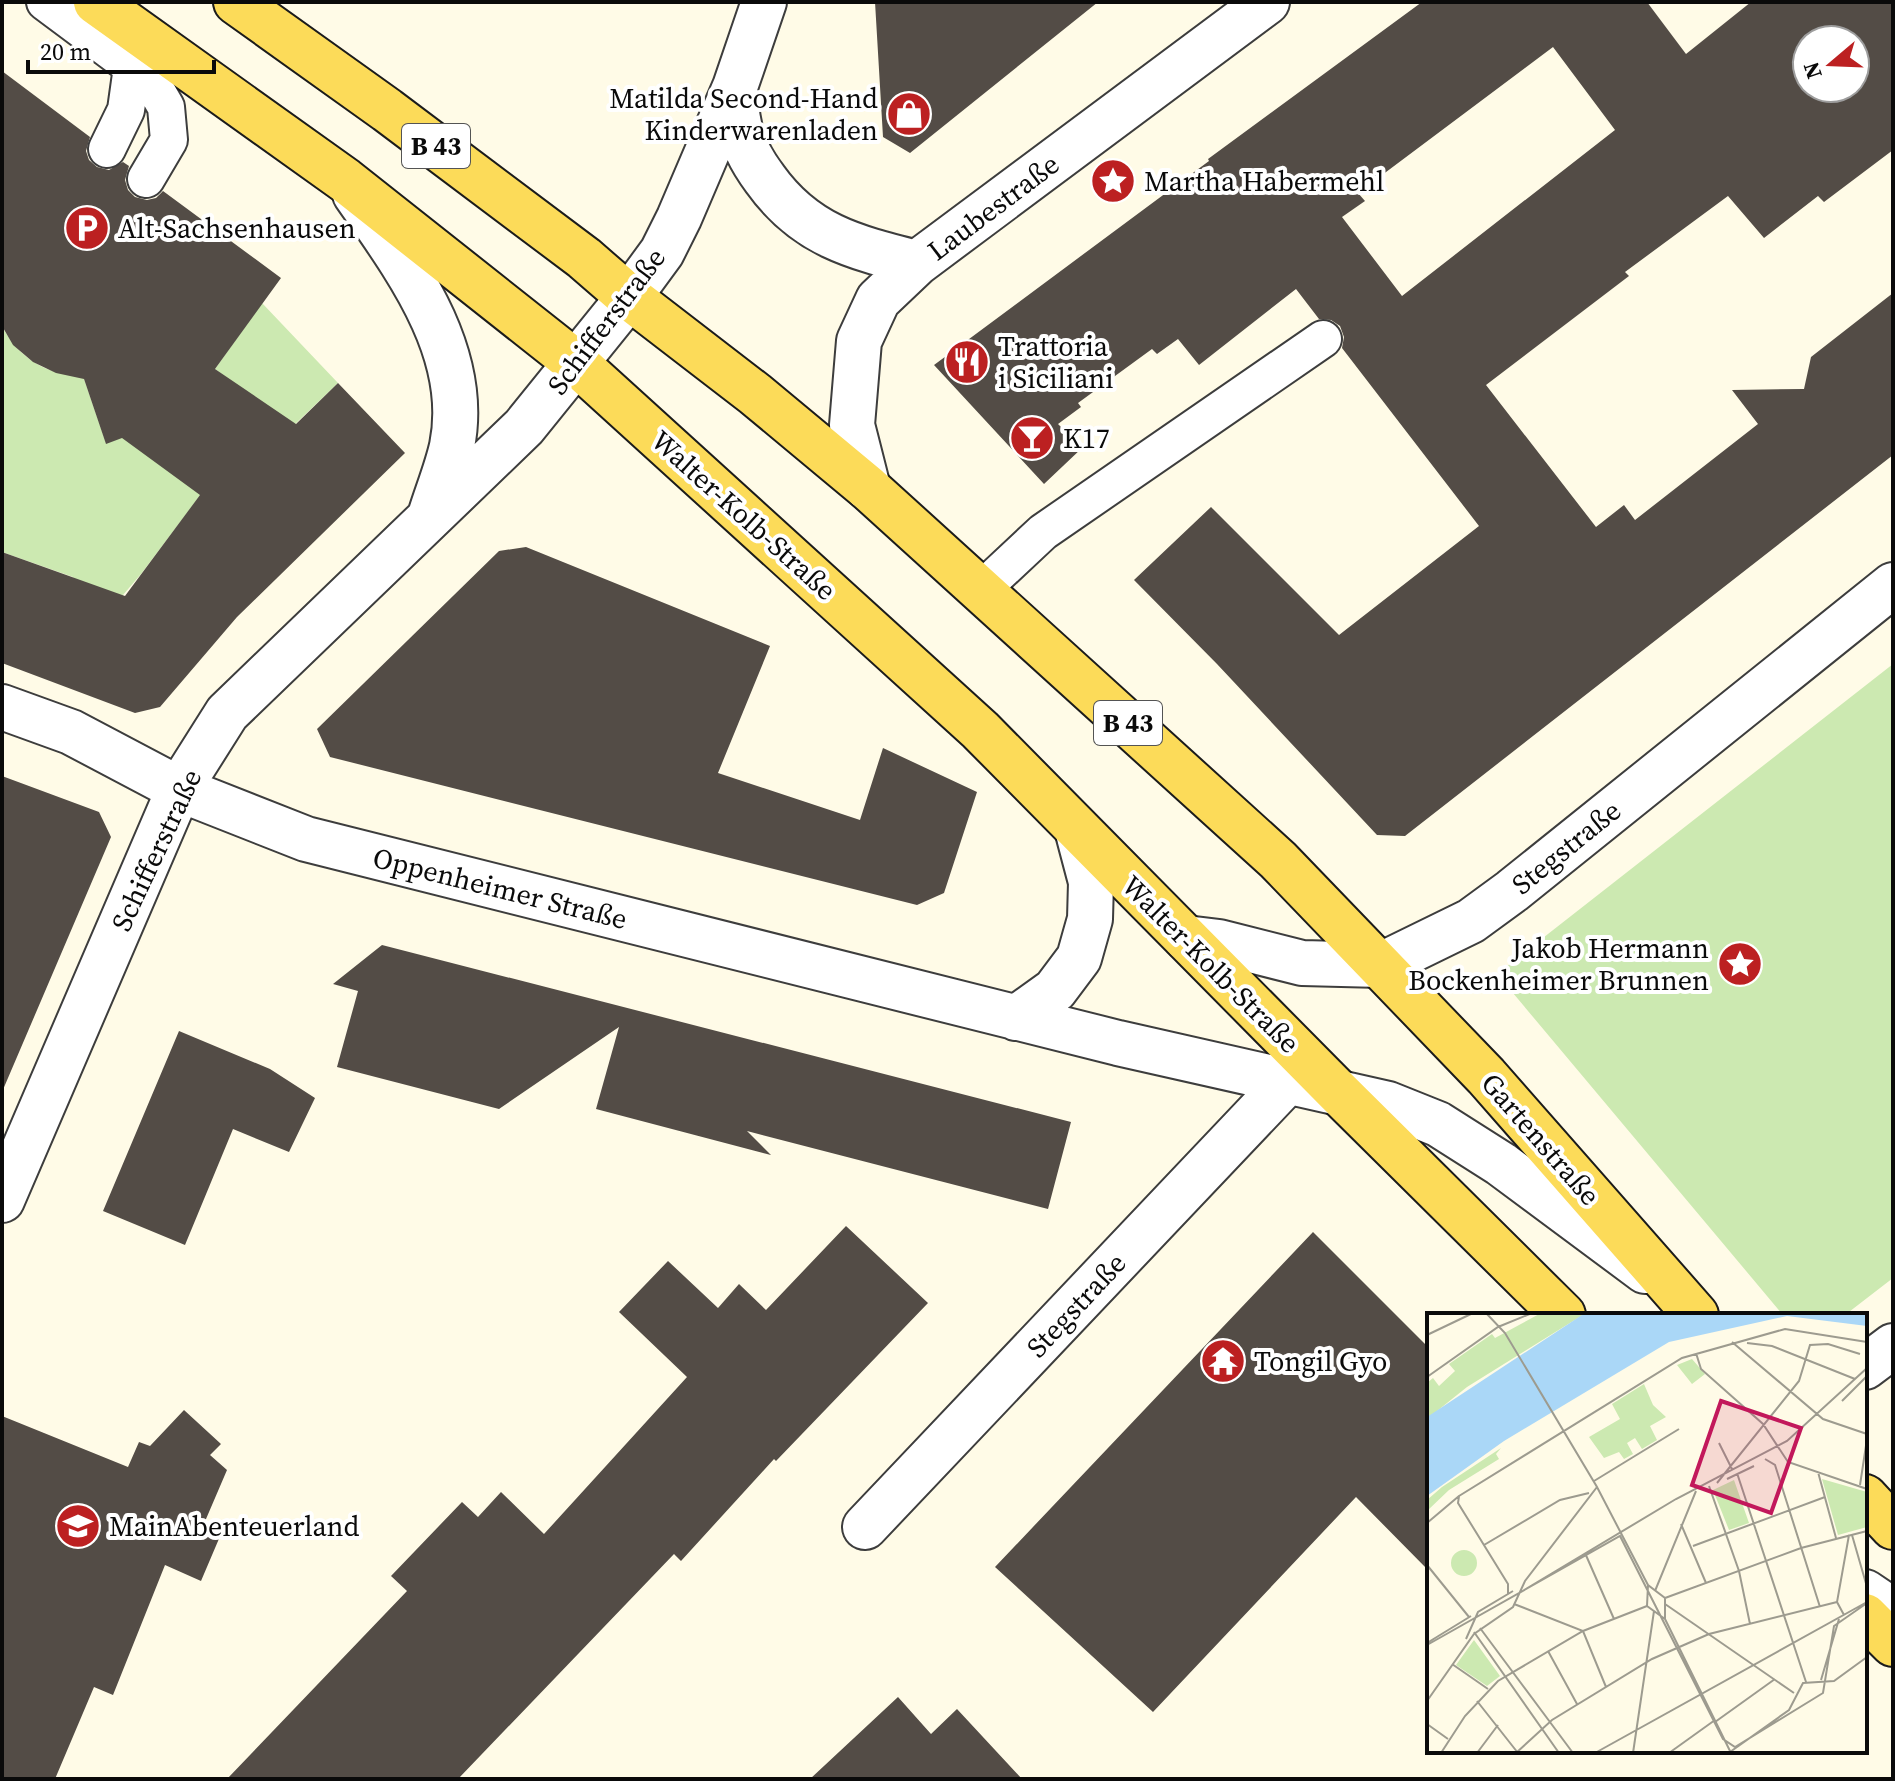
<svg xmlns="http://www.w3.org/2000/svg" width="1895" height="1781" font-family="'Source Serif 4',serif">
<rect width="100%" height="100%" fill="#fffbe7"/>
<path fill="#cce9b1" d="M 262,303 L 338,383 L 268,450 L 205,489 L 141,574 L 111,609 L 75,581 L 73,577 L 2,552 L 2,326 C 19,359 47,375 83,376 L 106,443 L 230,380 L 215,369 Z
M 1893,664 L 1893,1278 L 1845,1315 L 1783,1315 L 1497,974 Z"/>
<path fill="#534c46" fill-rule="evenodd" d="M 875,2 L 1098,2 L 910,153 L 883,137 Z
M 1422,2 L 1647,2 L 1686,54 L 1751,2 L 1893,2 L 1893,150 L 1824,202 L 1818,196 L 1764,238 L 1728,196 L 1625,272 L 1629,276 L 1486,385 L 1596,527 L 1624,505 L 1635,520 L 1758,424 L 1732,390 L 1804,389 L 1811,357 L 1893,293 L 1893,455 L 1405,836 L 1377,835 L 1217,664 L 1134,580 L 1211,507 L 1339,635 L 1479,526 L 1342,348 L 1344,337 L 1340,326 L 1331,320 L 1319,319 L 1296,289 L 1199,365 L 1178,339 L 1157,354 L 1152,349 L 1078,403 L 1081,407 L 1058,424 L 1082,448 L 1044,484 L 934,365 L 1209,161 L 1208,159 ZM 1807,40 L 1855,40 L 1855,88 L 1807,88 ZM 1553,47 L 1615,130 L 1402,296 L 1342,217 L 1365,201 L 1358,193 Z
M 2,71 L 90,137 L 86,151 L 89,160 L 97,167 L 109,170 L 123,162 L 129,166 L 125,180 L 128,190 L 135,197 L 147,200 L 156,198 L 163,191 L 281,278 L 215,369 L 296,424 L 338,383 L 405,453 L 237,617 L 160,707 L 135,713 L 2,663 L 2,552 L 125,596 L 200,495 L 122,438 L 106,444 L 84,379 L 56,373 L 33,362 L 13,345 L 2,326 Z
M 526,547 L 770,646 L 718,773 L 860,820 L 883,748 L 977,792 L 944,893 L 917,905 L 330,757 L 317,729 L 499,551 Z
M 2,776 L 99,812 L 111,837 L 2,1092 Z
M 382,945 L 1071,1122 L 1048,1209 L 747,1131 L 771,1155 L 596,1109 L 619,1027 L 499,1109 L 337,1067 L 358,991 L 333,984 Z
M 179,1031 L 270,1069 L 315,1098 L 289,1152 L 233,1129 L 185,1245 L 103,1211 Z
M 846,1226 L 928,1303 L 776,1461 L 774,1459 L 681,1561 L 674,1554 L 458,1779 L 227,1779 L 407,1591 L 391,1576 L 462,1502 L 478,1517 L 501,1492 L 544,1534 L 687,1377 L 619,1312 L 668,1261 L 718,1308 L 739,1284 L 766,1310 Z
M 1313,1232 L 1429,1348 L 1429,1571 L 1356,1497 L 1153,1712 L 995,1567 Z
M 184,1410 L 221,1444 L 210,1455 L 227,1470 L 203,1526 L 221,1534 L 201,1581 L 165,1565 L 113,1695 L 94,1687 L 55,1779 L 2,1779 L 2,1416 L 128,1467 L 139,1442 L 150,1446 Z
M 898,1697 L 931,1734 L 957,1709 L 1022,1779 L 810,1779 Z"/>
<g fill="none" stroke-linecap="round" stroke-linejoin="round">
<g stroke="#3d3d3d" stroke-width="40">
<path id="lane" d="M 45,2 L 151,81 L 166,107 L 169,140 L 146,179
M 107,149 L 126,110 L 132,67
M 981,590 L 1043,532 L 1323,339"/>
</g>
<g stroke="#3d3d3d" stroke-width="48">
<path id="street" d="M 735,87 C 736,99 736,112 739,124 C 742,144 753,163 765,179 C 805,235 853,247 917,263
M 355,194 C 405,266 471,352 452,446 C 447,469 437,493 430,516
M 868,488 L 852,425 L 859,341 L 878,300 L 917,263 L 1267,2
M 2,707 L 71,732 L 179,789 L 306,839 L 1118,1043 L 1388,1104 L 1438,1124 L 1501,1164 L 1645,1271
M 1186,938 L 1219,942 L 1302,963 L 1381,965 L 1471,921 L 1512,891 L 1893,585
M 1016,1018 L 1055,990 L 1079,958 L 1090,919 L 1091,882 L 1077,829
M 2,1200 L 179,789 L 227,713 L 524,427 L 629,297 L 662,252 L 679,218 L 735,87 L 764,2
M 1865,1367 L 1893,1346
M 865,1527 L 1287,1082
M 1865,1592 L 1893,1611"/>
</g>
<g stroke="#1b1b1b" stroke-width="48">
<path id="primary" d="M 96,2 L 345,180 L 575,362 L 980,730 L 1337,1091 L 1563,1315
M 236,2 L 387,110 L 584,258 L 629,297 L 755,394 L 868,488 L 1278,860 L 1486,1076 L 1696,1315
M 1865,1497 L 1893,1527
M 1865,1616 L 1893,1644"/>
</g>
<use href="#lane" stroke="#fff" stroke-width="36"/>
<use href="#street" stroke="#fff" stroke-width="44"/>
<use href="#primary" stroke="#fcdb59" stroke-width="44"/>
</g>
<defs>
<g id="shop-disc" transform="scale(2.3)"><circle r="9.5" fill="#bc2021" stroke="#fff"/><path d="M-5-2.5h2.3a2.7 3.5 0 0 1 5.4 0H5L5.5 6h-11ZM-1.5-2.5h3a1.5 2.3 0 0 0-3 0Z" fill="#fff"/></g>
<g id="sight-disc" transform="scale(2.3)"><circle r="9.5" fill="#bc2021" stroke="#fff"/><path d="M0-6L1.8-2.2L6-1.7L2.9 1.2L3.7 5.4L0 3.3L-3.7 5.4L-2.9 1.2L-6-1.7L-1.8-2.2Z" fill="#fff"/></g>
<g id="parking-disc" transform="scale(2.3)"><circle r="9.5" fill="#bc2021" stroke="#fff"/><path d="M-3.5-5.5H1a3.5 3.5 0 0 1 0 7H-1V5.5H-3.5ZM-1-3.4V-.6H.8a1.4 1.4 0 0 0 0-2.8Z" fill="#fff"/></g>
<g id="restaurant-disc" transform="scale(2.3)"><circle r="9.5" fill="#bc2021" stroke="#fff"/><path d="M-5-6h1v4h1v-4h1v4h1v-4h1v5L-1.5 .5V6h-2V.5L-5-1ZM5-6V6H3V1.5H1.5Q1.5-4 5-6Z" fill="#fff"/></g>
<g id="bar-disc" transform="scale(2.3)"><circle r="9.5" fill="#bc2021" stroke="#fff"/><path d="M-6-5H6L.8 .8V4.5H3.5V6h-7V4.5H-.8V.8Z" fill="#fff"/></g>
<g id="temple-disc" transform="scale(2.3)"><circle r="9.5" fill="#bc2021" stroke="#fff"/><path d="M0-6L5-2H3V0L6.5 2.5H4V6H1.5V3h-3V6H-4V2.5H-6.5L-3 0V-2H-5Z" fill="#fff"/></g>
<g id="school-disc" transform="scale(2.3)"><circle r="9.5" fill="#bc2021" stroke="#fff"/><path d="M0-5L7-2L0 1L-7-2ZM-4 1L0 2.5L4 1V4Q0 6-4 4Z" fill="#fff"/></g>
</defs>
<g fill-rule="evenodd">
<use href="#shop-disc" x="909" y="114"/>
<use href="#sight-disc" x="1113" y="181"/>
<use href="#parking-disc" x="87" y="228"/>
<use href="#restaurant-disc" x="967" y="362"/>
<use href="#bar-disc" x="1032" y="438"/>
<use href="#sight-disc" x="1740" y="964"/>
<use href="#temple-disc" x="1223" y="1361"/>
<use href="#school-disc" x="78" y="1526"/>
</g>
<g text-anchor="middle" stroke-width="8" stroke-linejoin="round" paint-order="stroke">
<g fill="#fff" stroke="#545454" stroke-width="2">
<rect x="402" y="124" width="68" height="44" rx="6"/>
<rect x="1094" y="701" width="68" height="44" rx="6"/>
</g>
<g font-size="26" font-weight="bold" fill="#0a0a0a">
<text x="436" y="155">B 43</text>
<text x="1128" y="732">B 43</text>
</g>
<g font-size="28" fill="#0a0a0a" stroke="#fff" text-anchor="start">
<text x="878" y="108" text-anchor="end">Matilda Second-Hand<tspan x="878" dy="32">Kinderwarenladen</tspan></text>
<text x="1144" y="191">Martha Habermehl</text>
<text x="118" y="238">Alt-Sachsenhausen</text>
<text x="998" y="356">Trattoria<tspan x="998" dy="32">i Siciliani</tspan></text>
<text x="1063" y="448">K17</text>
<text x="1709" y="958" text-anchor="end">Jakob Hermann<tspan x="1709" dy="32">Bockenheimer Brunnen</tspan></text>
<text x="1254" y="1371">Tongil Gyo</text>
<text x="109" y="1536">MainAbenteuerland</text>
</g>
<g font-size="28" fill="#0a0a0a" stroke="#fff">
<text transform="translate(993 207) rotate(-37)" y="10">Laubestraße</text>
<text transform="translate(606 321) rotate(-53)" y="10">Schifferstraße</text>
<text transform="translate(744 515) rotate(42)" y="10">Walter-Kolb-Straße</text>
<text transform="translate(1566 847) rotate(-39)" y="10">Stegstraße</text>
<text transform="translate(156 850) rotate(-65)" y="10">Schifferstraße</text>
<text transform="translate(500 888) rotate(14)" y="10">Oppenheimer Straße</text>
<text transform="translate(1211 964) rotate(45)" y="10">Walter-Kolb-Straße</text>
<text transform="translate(1541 1139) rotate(49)" y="10">Gartenstraße</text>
<text transform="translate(1076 1305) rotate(-47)" y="10">Stegstraße</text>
</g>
</g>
<g transform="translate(1427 1313)">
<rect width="440" height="440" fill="#fffbe7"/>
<path d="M 114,0 L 159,0 L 40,74 L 0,106 L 0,70 L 6,65 L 12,73 L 28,58 L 22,51 L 65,21 L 68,25 ZM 265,46 L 278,61 L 265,71 L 250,52 ZM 217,71 L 226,92 L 239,104 L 223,113 L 230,127 L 215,136 L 208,125 L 200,130 L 206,141 L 197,146 L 192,139 L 177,145 L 162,124 L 193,106 L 185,91 ZM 74,135 L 69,141 L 72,146 L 22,177 L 0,198 L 0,187 L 15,174 ZM 395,166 L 440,179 L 440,214 L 411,222 ZM 307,167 L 322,210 L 302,217 L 286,177 ZM24 250a13 13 0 1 1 26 0a13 13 0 1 1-26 0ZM 47,327 L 73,363 L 60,373 L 29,352 Z" fill="#cce9b1"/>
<path d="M 158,0 L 440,0 L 440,13 L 360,3 L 242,29 L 77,128 L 0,183 L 0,104 Z" fill="#aad7f7"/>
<path fill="none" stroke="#9d9b8f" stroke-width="2" d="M 0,22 L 46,0M 305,29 L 396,106 L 440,121M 320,30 L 345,33 L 428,66M 269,40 L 274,56 L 336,111 L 361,149 L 440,176M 0,64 L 71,14 L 105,0M 415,88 L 440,63M 292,130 L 305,156M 338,146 L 348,152 L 393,294M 391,159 L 409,225M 310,160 L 379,369M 300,166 L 327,153M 167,168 L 252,116M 290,170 L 372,68 L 383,32 L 401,31 L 433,41M 433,172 L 440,126M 282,173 L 312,258 L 323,311M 170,174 L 221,272 L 238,285 L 238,306 L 304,440M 0,210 L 32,183M 254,211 L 279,270M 425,222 L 440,274M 57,232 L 133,187 L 162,180M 266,233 L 398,184M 158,240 L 187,306M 0,252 L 42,304M 221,272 L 220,293 L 238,306M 228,278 L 269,178M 94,279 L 249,186 L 360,128 L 440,55M 81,281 L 81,271 L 31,190 L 32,183 L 255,45 L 358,16 L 440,29M 238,285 L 374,235 L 440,218M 87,291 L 156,318 L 179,374M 238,291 L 367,380M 417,302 L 410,289 L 422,222M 53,315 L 146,440M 47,319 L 132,440M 39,326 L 51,299 L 86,278M 0,330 L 44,303M 0,332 L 193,223 L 296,426 L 308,434 L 396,380 L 407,313 L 440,290M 121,338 L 150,391M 25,351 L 61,376M 394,367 L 412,306M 0,388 L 47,321 L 86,294 L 98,268 L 170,174 L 78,20 L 59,0M 50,388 L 91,440M 288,409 L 348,366M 0,411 L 21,426M 303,439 L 362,397 L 376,370 L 407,368 L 440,344M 14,440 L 38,403 L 71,368 L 156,318 L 220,293M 50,440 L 71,412M 89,440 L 125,407 L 225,346 L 282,321 L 410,289M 168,440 L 440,289M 206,440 L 227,298M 242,440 L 288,407"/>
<path fill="#c2185b" fill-opacity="0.15" stroke="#c2185b" stroke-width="4" d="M 294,88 L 374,115 L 344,200 L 265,172 Z"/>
<rect width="440" height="440" fill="none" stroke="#0a0a0a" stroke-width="4"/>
</g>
<rect width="1895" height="1781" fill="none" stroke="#0a0a0a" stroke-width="8"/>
<g transform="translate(1831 64) rotate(251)"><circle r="38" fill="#ffffff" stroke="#9d9d9d" stroke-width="2"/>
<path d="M0-6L14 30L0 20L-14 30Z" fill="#bc2021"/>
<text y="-12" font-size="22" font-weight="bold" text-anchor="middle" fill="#0a0a0a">N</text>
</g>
<path d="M28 60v12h186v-12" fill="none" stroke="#0a0a0a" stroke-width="4"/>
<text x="40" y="60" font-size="24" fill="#0a0a0a" stroke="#ffffff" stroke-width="6" paint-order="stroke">20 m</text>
</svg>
